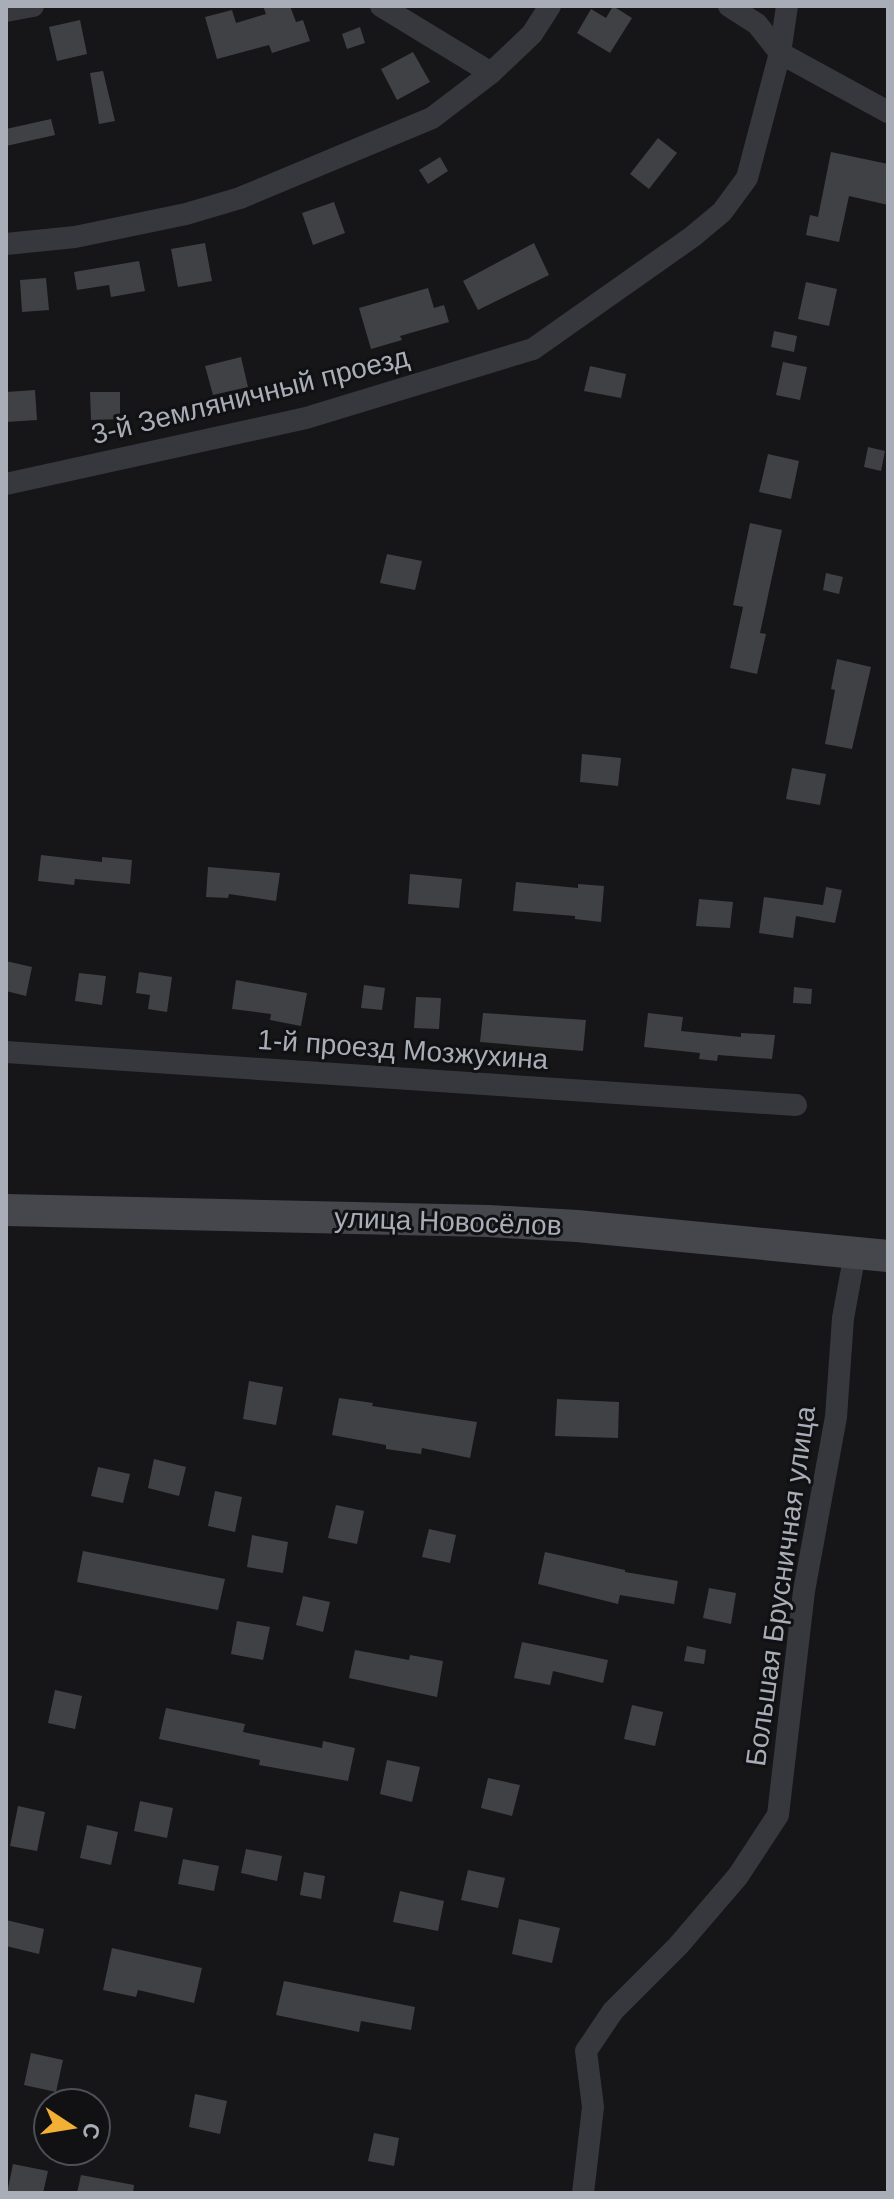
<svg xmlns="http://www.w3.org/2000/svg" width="894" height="2199" font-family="Helvetica,sans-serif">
<rect width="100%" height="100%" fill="#161618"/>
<path fill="#404145" d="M 263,6 L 290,6 L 296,22 L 303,20 L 310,41 L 272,53 L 269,45 L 217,59 L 205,17 L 232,10 L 236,23 L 266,14 Z
M 613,6 L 632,18 L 610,53 L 577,33 L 591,9 L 606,18 Z
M 80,20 L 87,54 L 57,61 L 49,27 Z
M 360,27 L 365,43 L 347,49 L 342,34 Z
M 413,52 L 430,82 L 397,100 L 381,69 Z
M 103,71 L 115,121 L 99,124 L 90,73 Z
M 51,119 L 55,135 L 6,146 L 6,129 Z
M 658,138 L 677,153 L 649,189 L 630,174 Z
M 831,152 L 888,164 L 888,205 L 849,196 L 839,242 L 806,235 L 810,215 L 818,217 Z
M 440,157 L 448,171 L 428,184 L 419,170 Z
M 334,202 L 345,233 L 313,245 L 302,213 Z
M 205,243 L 212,281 L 178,287 L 171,249 Z
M 534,243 L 549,275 L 478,310 L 463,281 Z
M 139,261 L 145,291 L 111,297 L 109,285 L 77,290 L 74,272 Z
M 46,278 L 49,310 L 22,312 L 20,280 Z
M 806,282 L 837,289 L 829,326 L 798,319 Z
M 428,288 L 434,308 L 444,305 L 449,322 L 400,336 L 402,340 L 371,349 L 359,308 Z
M 774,331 L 797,336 L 794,352 L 771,347 Z
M 241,357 L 248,387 L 213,395 L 205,366 Z
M 783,362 L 807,367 L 800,400 L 776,395 Z
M 590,366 L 626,374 L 621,398 L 584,391 Z
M 35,390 L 37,420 L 6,422 L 6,392 Z
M 90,392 L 120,392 L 120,419 L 91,420 Z
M 868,447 L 885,451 L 881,471 L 864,467 Z
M 768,454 L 799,461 L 791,499 L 759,492 Z
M 750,523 L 782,530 L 760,633 L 766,634 L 757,674 L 730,668 L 743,607 L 733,605 Z
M 387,554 L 422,561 L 415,590 L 380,583 Z
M 826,573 L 843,577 L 839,594 L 823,590 Z
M 837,659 L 871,667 L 852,749 L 825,744 L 835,690 L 831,689 Z
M 582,754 L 621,758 L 618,786 L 580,782 Z
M 792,768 L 826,774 L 820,805 L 786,799 Z
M 41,855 L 102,862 L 102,857 L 132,860 L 130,884 L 75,879 L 74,885 L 38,881 Z
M 208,867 L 280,873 L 276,901 L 229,894 L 228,898 L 206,897 Z
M 410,874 L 462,879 L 459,908 L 408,904 Z
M 516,882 L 578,888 L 578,884 L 604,886 L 601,922 L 575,919 L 575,916 L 513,911 Z
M 826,887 L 842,890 L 835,923 L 796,916 L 793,938 L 759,933 L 764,897 L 823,905 Z
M 699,899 L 733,902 L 730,928 L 696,926 Z
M 6,961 L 32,967 L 26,996 L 6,991 Z
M 139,972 L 172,977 L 167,1012 L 148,1009 L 150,995 L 136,993 Z
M 79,973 L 106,976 L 102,1005 L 75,1001 Z
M 236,980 L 307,993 L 301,1026 L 270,1020 L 271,1014 L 232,1009 Z
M 364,985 L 385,988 L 382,1010 L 361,1008 Z
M 794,987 L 812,989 L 811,1004 L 793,1003 Z
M 416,997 L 441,998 L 439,1029 L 414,1028 Z
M 483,1013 L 586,1020 L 583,1051 L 480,1042 Z
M 648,1013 L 683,1017 L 681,1031 L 741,1037 L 741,1033 L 775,1035 L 772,1059 L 718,1055 L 717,1061 L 699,1059 L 700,1053 L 644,1047 Z
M 249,1381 L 283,1387 L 276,1425 L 243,1419 Z
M 339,1398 L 373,1403 L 372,1406 L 477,1422 L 470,1458 L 422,1448 L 421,1454 L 386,1449 L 386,1445 L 332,1435 Z
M 557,1399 L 619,1402 L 618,1438 L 555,1436 Z
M 154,1459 L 186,1467 L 179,1496 L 148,1488 Z
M 98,1467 L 130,1474 L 123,1503 L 91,1496 Z
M 215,1491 L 242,1497 L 235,1532 L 208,1526 Z
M 336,1505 L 364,1511 L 357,1544 L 328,1538 Z
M 429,1529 L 456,1535 L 450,1563 L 422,1557 Z
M 252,1535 L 288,1542 L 283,1573 L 247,1567 Z
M 83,1551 L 225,1579 L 218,1610 L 77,1582 Z
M 545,1552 L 625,1570 L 625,1572 L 678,1581 L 674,1604 L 620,1595 L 618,1604 L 538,1584 Z
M 709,1588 L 736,1593 L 731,1624 L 703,1618 Z
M 303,1596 L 330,1602 L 323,1632 L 296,1625 Z
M 237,1621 L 270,1627 L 263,1660 L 231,1654 Z
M 522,1642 L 608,1660 L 603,1683 L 553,1671 L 550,1685 L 514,1678 Z
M 687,1646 L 706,1650 L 704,1664 L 684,1661 Z
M 355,1650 L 409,1660 L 410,1655 L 443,1661 L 437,1697 L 349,1678 Z
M 55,1690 L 82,1696 L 75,1729 L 48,1723 Z
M 632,1705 L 663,1712 L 655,1746 L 624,1739 Z
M 166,1708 L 245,1724 L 243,1732 L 322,1748 L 323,1741 L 355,1748 L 348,1781 L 259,1765 L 260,1760 L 159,1739 Z
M 387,1760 L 420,1767 L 412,1802 L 380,1794 Z
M 488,1778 L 520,1785 L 512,1816 L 481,1808 Z
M 140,1801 L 173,1808 L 167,1838 L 134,1831 Z
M 18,1806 L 45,1812 L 37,1851 L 10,1846 Z
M 87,1825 L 118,1832 L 111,1865 L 80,1858 Z
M 246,1849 L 282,1856 L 277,1881 L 241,1873 Z
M 183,1859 L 219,1866 L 214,1891 L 178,1884 Z
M 468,1870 L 505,1878 L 498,1908 L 461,1900 Z
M 304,1872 L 325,1876 L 321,1899 L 300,1895 Z
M 400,1891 L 444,1901 L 438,1931 L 393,1922 Z
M 519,1919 L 560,1928 L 552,1963 L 512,1954 Z
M 6,1920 L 44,1929 L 39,1954 L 6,1946 Z
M 112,1948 L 202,1968 L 194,2003 L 138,1990 L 136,1997 L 103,1990 Z
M 284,1981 L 415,2007 L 411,2030 L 361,2021 L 359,2032 L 276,2015 Z
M 31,2053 L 63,2060 L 56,2092 L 24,2085 Z
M 195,2094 L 227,2101 L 220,2134 L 189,2127 Z
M 374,2133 L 399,2138 L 394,2166 L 368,2161 Z
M 13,2164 L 48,2171 L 43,2193 L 7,2193 Z
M 81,2175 L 134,2185 L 133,2193 L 77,2193 Z"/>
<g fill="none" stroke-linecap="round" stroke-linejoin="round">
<path stroke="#37383d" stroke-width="22" d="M 381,6 L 491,73
M 729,6 L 757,24 L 780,53 L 888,112
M 6,11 L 33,6
M 6,244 L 75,237 L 186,214 L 240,198 L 432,118 L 491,73 L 532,34 L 550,6
M 6,484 L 306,418 L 533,349 L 692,237 L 722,212 L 747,178 L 780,53 L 787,6
M 6,1052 L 796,1105
M 583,2193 L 593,2107 L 586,2051 L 613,2011 L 678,1946 L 738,1876 L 778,1815 L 804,1591 L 836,1417 L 843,1318 L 855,1253"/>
<path stroke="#45474d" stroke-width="32" d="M 6,1210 L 488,1221 L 577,1226 L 888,1256"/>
</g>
<g text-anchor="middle" stroke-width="6" stroke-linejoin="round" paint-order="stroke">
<g font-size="28" fill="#a8adb8" stroke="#111113">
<text transform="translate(250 395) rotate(-14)" y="10">3-й Земляничный проезд</text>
<text transform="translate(403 1049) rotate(4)" y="10">1-й проезд Мозжухина</text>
<text transform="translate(448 1221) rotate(2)" y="10">улица Новосёлов</text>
<text transform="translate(780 1586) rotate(-82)" y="10">Большая Брусничная улица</text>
</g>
</g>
<rect width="894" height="2199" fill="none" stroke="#a8adb8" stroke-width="16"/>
<g transform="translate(72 2127) rotate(102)"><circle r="38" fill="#111113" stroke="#4d4f55" stroke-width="2"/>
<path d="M0-6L14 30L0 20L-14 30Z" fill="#f2b134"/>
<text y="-12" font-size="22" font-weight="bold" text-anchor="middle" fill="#a8adb8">С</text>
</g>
</svg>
